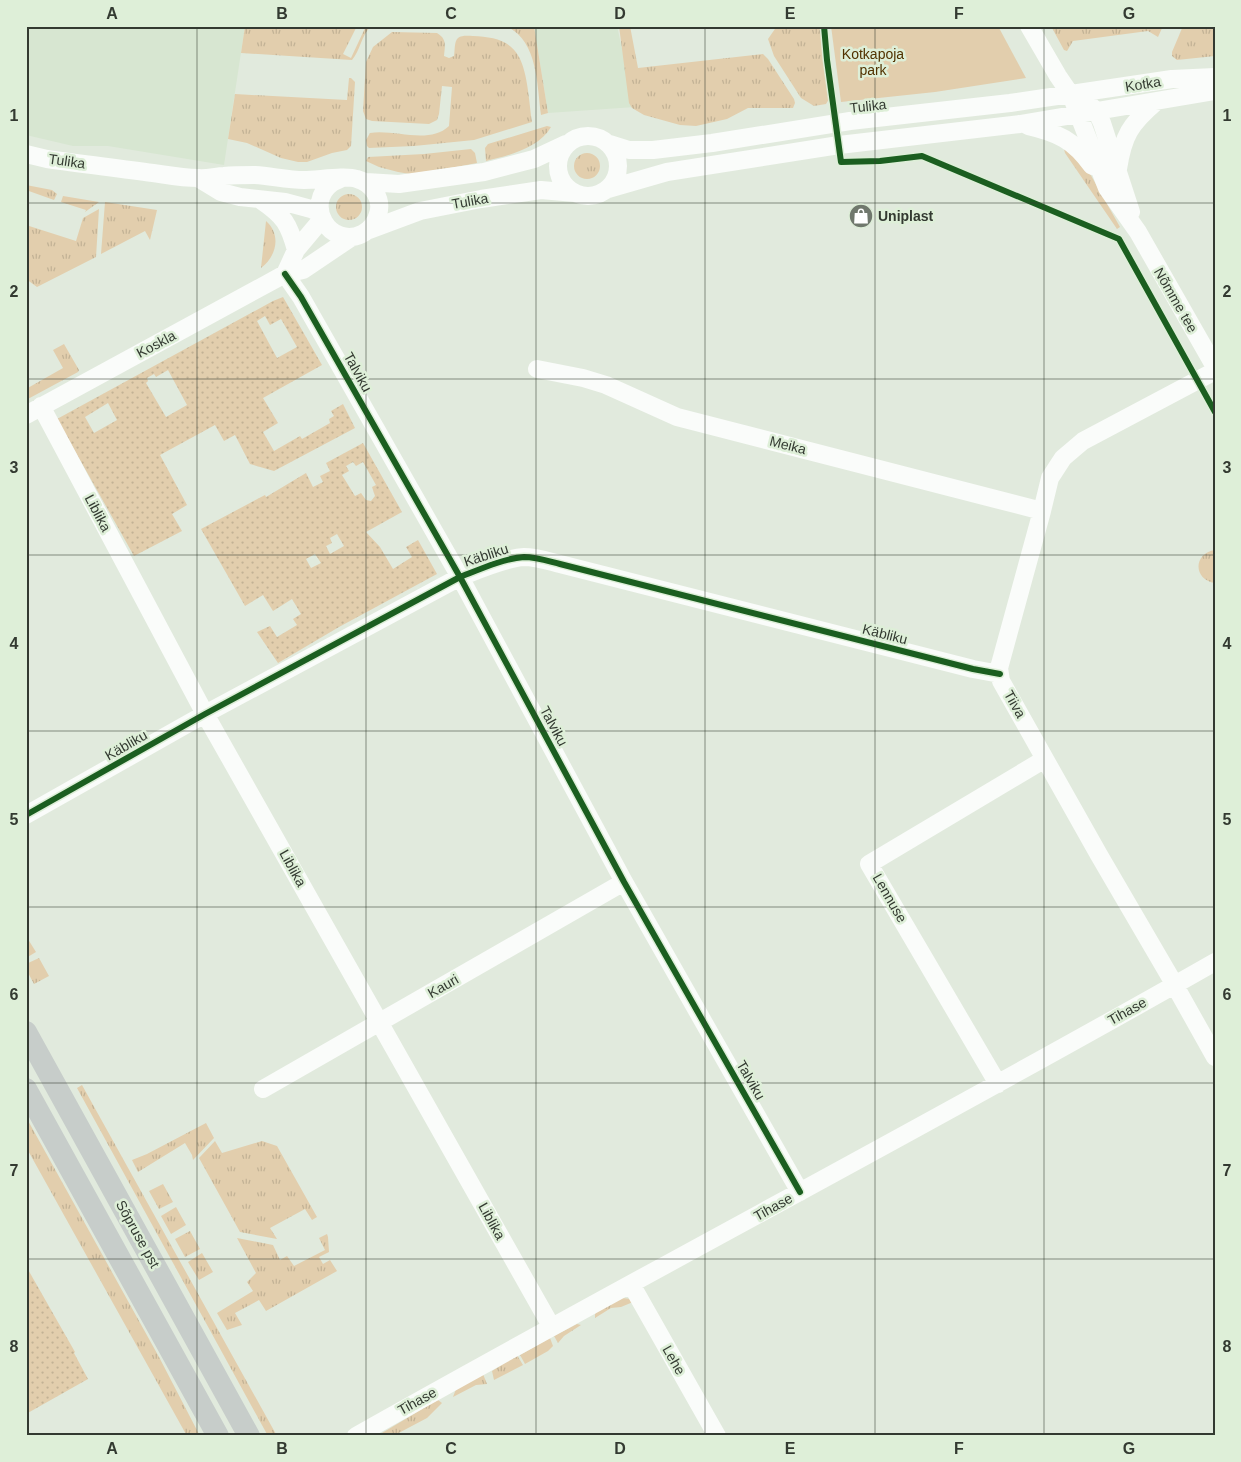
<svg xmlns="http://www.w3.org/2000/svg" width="1241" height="1462" font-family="Arial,sans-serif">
<defs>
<pattern id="grass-tufts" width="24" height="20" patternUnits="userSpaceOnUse" patternTransform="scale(1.25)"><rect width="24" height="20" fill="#e2cead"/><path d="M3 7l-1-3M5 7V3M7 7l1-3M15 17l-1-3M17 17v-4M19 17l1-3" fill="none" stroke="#c2b295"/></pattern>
<pattern id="garden-dots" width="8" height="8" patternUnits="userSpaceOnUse" patternTransform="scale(1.25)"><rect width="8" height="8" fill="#e2cead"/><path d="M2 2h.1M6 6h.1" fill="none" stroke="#c2b295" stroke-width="1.8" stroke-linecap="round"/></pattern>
</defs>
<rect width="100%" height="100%" fill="#e1eadd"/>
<path fill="#d7e6d1" d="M 26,26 L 245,26 L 224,165 L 108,146 L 73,146 L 26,135 Z
M 534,26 L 617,26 L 635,107 L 548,113 Z"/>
<path fill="url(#grass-tufts)" d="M 245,26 L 357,26 L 343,54 L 351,58 L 366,26 L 371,26 C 361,36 360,51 352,60 L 241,53 Z
M 506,26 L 534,26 L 548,113 L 541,115 C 537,85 538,40 506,26 Z
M 619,26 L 630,26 L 638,68 L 763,54 L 768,59 L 794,99 L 795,103 L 793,108 L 748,108 L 727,119 L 696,126 L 680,125 L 644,115 L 632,108 L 629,103 Z
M 777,26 L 821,26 L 829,99 L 826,104 L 814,106 L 801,98 L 774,56 L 768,39 Z
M 1051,26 L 1163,26 L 1158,37 L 1148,31 L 1073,41 L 1067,51 L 1064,50 Z
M 1183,26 L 1215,26 L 1215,56 L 1177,60 L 1172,56 L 1172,52 Z
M 392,32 L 437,33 C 447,39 445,45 444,56 L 449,58 L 454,56 C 455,51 454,41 458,38 C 462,35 468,36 473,36 C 492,37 509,39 519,57 C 528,74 529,102 532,122 L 474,140 L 414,146 L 369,148 L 367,146 L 366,140 L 370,133 C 395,129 429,145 449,126 L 452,87 L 442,86 L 439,114 L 437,120 L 429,124 L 372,121 L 366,119 L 363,111 L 366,62 L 373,47 Z
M 349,78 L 351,78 L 355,82 L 351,146 L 347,150 L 332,153 L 307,162 L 298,162 L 281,158 L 247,143 L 228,139 L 235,94 L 347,100 Z
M 547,126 L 551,127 C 539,148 508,156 486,161 L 485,148 L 488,144 Z
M 1063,145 L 1084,163 L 1120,227 L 1117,229 L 1065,153 Z
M 471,149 L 475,153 L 477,163 L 456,167 L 410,174 L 398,172 L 379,167 L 366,161 L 368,157 L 424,154 Z
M574 166a13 13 0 1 1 26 0a13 13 0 1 1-26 0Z
M 26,185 L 52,190 L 57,194 L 54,200 L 26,190 Z
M336 207a13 13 0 1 1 26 0a13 13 0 1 1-26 0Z
M 63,196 L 99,202 L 85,212 L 86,210 L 61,202 Z
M 105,202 L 157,210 L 150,240 L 145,231 L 101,254 Z
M 99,209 L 96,257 L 37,287 L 26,279 L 26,225 L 76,241 L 83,218 Z
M 266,221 C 282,235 276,257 261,268 Z
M 64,344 L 79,370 L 78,372 L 26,400 L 26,389 L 63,368 L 53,350 Z
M 1215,550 L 1215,583 C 1193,580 1193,553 1215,550 Z
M 26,936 L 36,952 L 26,958 Z
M 39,958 L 49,976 L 34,984 L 26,969 L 26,964 Z
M 82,1085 L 277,1436 L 268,1436 L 77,1088 Z
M 26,1117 L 159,1357 L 200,1436 L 187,1436 L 26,1147 Z
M 206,1123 L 214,1138 L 193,1160 L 192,1155 L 185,1143 L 138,1172 L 132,1160 L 147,1154 Z
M 215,1141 L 222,1153 L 262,1141 L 277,1146 L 317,1217 L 312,1220 L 305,1209 L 270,1228 L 277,1239 L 240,1232 L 199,1158 Z
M 163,1184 L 173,1202 L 159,1209 L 149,1191 Z
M 176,1207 L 186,1225 L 171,1234 L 161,1216 Z
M 190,1231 L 200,1249 L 185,1257 L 175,1239 Z
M 327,1234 L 328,1237 L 329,1252 L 319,1257 L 323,1264 L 330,1260 L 337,1271 L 266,1311 L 259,1300 L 235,1313 L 242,1325 L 227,1330 L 217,1313 L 253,1291 L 247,1282 L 256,1273 L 237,1238 L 273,1245 L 280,1260 L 287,1256 L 294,1266 L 325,1250 L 319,1238 Z
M 202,1253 L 213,1272 L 199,1280 L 188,1262 Z
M 622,1298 L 631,1299 L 633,1302 L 621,1307 L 611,1308 L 595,1318 L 595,1314 L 597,1311 Z
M 577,1324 L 581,1325 L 564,1336 L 558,1343 L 554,1336 Z
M 550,1338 L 553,1346 L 548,1351 L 525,1364 L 520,1355 Z
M 517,1355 L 523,1365 L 494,1380 L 492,1371 Z
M 483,1374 L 487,1384 L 476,1385 L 453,1397 L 456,1389 Z
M 438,1400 L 442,1403 L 427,1418 L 393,1436 L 377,1436 L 434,1402 Z"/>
<path fill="#e2cead" d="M 831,26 L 998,26 L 1026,78 L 935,92 L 841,102 Z"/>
<path fill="url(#garden-dots)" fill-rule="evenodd" d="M 283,297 L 322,365 L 263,398 L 278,423 L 263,432 L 274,451 L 300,436 L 302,439 L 330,423 L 329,419 L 334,416 L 331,411 L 343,404 L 355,428 L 274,471 L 250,464 L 235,435 L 224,441 L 215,425 L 160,455 L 187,505 L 172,514 L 182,531 L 134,556 L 57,419 L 273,301 ZM 265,316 L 270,325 L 281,319 L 297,347 L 277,358 L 257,321 ZM 168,370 L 187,405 L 166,417 L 146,383 L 148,381 L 147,378 L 154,374 L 156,377 ZM 108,403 L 117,420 L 94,433 L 85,417 Z
M 363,443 L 402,512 L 366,532 L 380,547 L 393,569 L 412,557 L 406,547 L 418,540 L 437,574 L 339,627 L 278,663 L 257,632 L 270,626 L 277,637 L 297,625 L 293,619 L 301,614 L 292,599 L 273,611 L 263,595 L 245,606 L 201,529 L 265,495 L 266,497 L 306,473 L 313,487 L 323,482 L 320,476 L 330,471 L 326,463 ZM 353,462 L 356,466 L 363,462 L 376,485 L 372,487 L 375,496 L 371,501 L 366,500 L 361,493 L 355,496 L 342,475 L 349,471 L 346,466 ZM 337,534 L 344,546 L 330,554 L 326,546 L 332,543 L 330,538 ZM 315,554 L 321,563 L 311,568 L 306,559 Z
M 26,1266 L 75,1352 L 74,1353 L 88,1379 L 26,1414 Z"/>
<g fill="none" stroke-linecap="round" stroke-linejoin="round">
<path stroke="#fafcfa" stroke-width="18" d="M 1029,26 L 1058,76 L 1071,95 L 1107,188 L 1138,232 L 1215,367
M 1089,104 L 1097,112 L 1102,123 L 1131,212
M 1028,126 C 1058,133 1074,140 1092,166
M558 166a30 30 0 1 1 60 0a30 30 0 1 1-60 0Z
M 610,144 L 629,150 L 653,150 L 712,143 L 850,121 L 1010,103 L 1172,79 L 1215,77
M 26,154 L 47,159 C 82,164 117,168 153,173 C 167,175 183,178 198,178 C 207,179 216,176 224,176 C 234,175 245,175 255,175 C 271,176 288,180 304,180 C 318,180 345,175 357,179 C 372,183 383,199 378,214 C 376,222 370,230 362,234 C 330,249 303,204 332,183 C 335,181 339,180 342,178
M 1118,169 C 1123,136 1130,124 1156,102
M 198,178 L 221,192 L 240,197 L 285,202 L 311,209 L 320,213
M 366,182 L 399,184 L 484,172 L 534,159 L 566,144
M 608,189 L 667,172 L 839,145 L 1020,124 L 1215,91
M 262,201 C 284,216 289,224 296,250
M 369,230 L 420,211 L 481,199 L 541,190 L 575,193
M 285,274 L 301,297 L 460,577 L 624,882 L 800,1192
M 285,274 L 296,250 L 322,219
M 537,369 L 583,378 L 606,385 L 677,417 L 1042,511
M 1215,371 L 1083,441 L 1063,458 L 1050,478 L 1042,511 L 999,668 L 1001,681 L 1099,855 L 1169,975 L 1215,1057
M 41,406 L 205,714 L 551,1326
M 26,415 L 285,274 L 303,270 L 352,237
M 26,815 L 205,714 L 460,577 C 478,570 505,558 524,557 C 536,557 548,561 560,564 L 973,669 L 1000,674
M 998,1084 L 869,864 L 1045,759
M 263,1089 L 624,882
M 631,1284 L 717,1436
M 356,1436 C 641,1275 931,1124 1215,962"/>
<path stroke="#c7cdca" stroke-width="22" d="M 26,1032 L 249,1436
M 26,1089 L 218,1436"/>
<g stroke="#deefd8" stroke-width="9">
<path id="cycleway" d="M 824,26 L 827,60 L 841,162 L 880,161 L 922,156 L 1119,239 L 1215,412
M 285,274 L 301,297 L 460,577 L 624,882 L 800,1192
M 26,815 L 205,714 L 460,577 C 478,570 505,558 524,557 C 536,557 548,561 560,564 L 973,669 L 1000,674"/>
</g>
<use href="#cycleway" stroke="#1b5e20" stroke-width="6"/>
</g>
<path fill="none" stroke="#333a31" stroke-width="1" stroke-opacity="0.55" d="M 197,26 L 197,1436M 366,26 L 366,1436M 536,26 L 536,1436M 705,26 L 705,1436M 875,26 L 875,1436M 1044,26 L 1044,1436M 26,203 L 1215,203M 26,379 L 1215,379M 26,555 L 1215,555M 26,731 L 1215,731M 26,907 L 1215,907M 26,1083 L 1215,1083M 26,1259 L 1215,1259"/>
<defs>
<g id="shop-disc" transform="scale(1.25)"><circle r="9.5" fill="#70786d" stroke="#deefd8"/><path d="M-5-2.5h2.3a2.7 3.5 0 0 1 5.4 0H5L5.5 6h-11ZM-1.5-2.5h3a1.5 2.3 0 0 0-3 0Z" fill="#fff"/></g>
</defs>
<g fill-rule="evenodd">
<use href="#shop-disc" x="861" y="216"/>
</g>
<g text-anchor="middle" stroke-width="5" stroke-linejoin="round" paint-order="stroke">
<g font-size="14" fill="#513200" stroke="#deefd8">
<text x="873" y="59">Kotkapoja<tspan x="873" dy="16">park</tspan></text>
</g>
<g font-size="14" fill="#333a31" stroke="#deefd8">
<text transform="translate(1143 84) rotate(-9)" y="5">Kotka</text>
<text transform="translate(868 106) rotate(-6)" y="5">Tulika</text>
<text transform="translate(67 161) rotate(8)" y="5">Tulika</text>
<text transform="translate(470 201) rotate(-10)" y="5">Tulika</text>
<text transform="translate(1176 300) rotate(60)" y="5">Nõmme tee</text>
<text transform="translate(156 344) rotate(-28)" y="5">Koskla</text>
<text transform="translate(358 372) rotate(61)" y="5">Talviku</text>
<text transform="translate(788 445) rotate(14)" y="5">Meika</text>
<text transform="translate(98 513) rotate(62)" y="5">Liblika</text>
<text transform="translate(486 555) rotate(-18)" y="5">Käbliku</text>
<text transform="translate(885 634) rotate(14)" y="5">Käbliku</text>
<text transform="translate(1015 704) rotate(61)" y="5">Tiiva</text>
<text transform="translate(554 726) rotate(62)" y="5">Talviku</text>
<text transform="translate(126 745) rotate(-30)" y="5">Käbliku</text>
<text transform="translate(293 868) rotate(61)" y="5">Liblika</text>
<text transform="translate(890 898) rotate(60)" y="5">Lennuse</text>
<text transform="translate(443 986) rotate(-30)" y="5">Kauri</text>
<text transform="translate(1127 1011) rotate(-29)" y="5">Tihase</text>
<text transform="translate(751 1080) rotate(60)" y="5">Talviku</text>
<text transform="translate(773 1207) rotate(-29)" y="5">Tihase</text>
<text transform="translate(492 1221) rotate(61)" y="5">Liblika</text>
<text transform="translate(138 1234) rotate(61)" y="5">Sõpruse pst</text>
<text transform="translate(674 1360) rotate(60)" y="5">Lehe</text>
<text transform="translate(417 1401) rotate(-29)" y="5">Tihase</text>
</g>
<g font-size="14" font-weight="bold" fill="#333a31" stroke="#deefd8" text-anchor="start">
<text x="878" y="221">Uniplast</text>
</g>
</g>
<rect width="1241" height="1462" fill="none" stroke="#deefd8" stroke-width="55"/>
<rect x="28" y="28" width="1186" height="1406" fill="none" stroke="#333a31" stroke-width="2"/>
<g font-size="16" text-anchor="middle" font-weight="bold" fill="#333a31">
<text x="112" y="19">A</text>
<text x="282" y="19">B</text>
<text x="451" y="19">C</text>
<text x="620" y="19">D</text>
<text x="790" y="19">E</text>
<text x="959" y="19">F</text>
<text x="1129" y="19">G</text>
<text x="14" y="121">1</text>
<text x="1227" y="121">1</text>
<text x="14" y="297">2</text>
<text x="1227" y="297">2</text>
<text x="14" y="473">3</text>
<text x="1227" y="473">3</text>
<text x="14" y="649">4</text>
<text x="1227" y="649">4</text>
<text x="14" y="825">5</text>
<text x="1227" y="825">5</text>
<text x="14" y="1000">6</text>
<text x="1227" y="1000">6</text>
<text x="14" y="1176">7</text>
<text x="1227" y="1176">7</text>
<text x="14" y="1352">8</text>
<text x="1227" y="1352">8</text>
<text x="112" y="1454">A</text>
<text x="282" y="1454">B</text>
<text x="451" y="1454">C</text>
<text x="620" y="1454">D</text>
<text x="790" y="1454">E</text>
<text x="959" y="1454">F</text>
<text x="1129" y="1454">G</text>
</g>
</svg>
